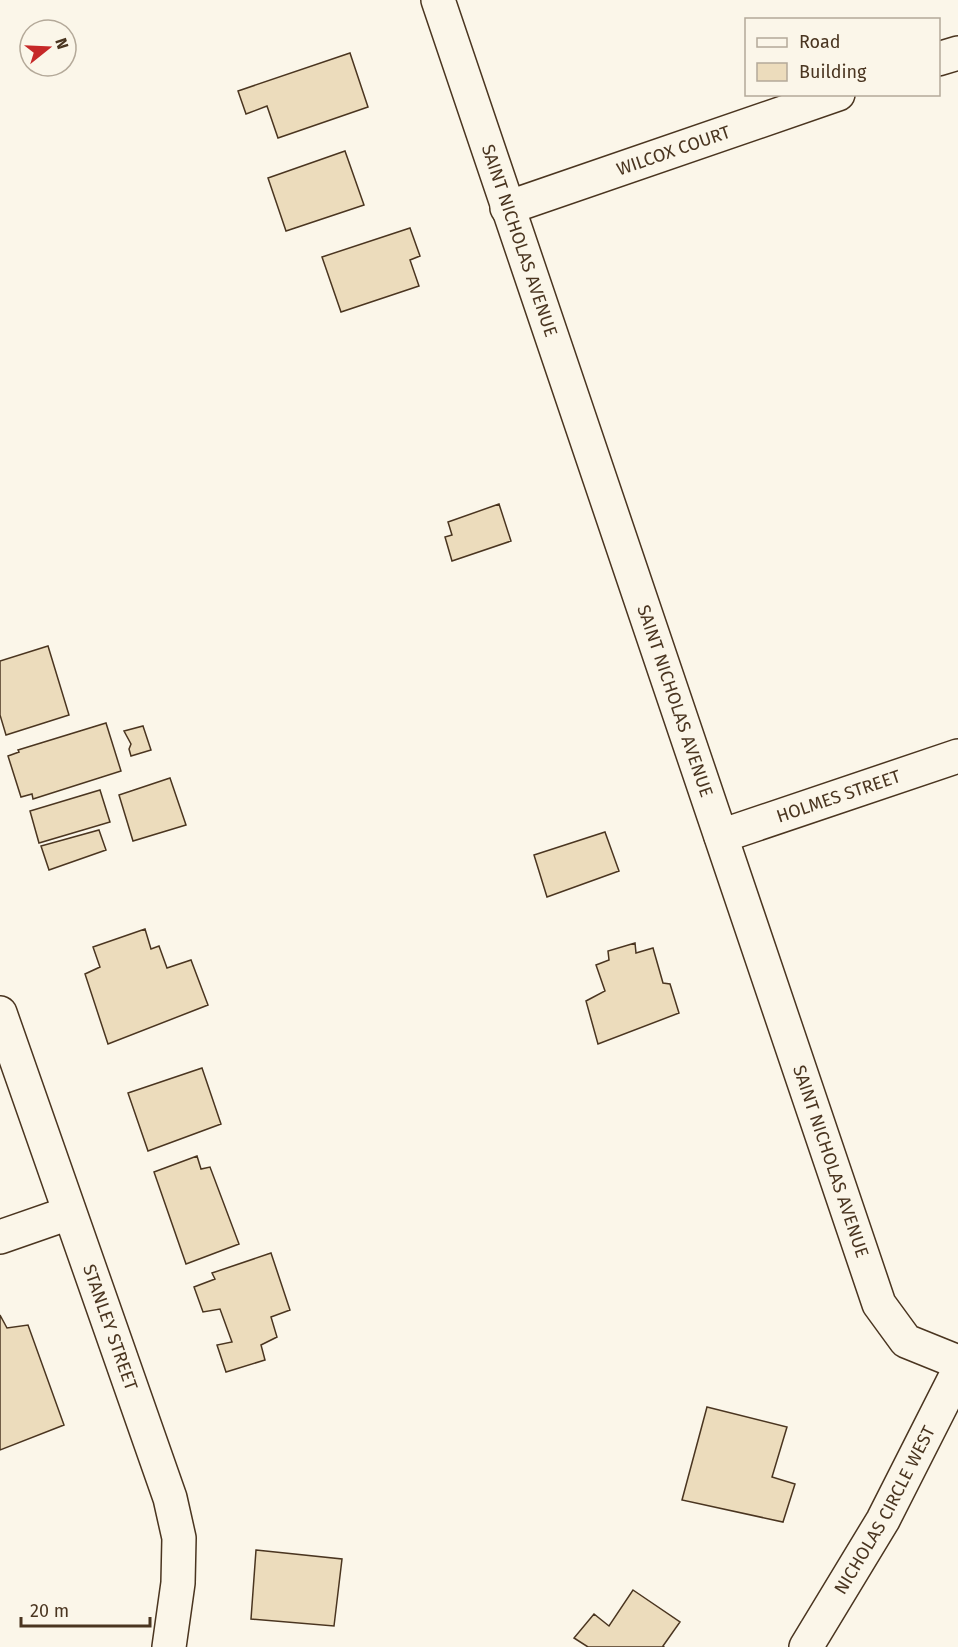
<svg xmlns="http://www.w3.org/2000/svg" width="958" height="1647" font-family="'Fira Sans',sans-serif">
<rect width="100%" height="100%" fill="#fbf6e9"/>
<path fill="#ecdcbc" stroke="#4a3520" stroke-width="1.5" d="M 350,53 L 368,107 L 278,138 L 267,106 L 246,114 L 238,91 Z
M 345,151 L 364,205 L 286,231 L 268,178 Z
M 410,228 L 420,256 L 410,260 L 419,286 L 341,312 L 322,257 Z
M 499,504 L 511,541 L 452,561 L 445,537 L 452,535 L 448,522 Z
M 48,646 L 69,715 L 6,735 L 0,715 L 0,661 Z
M 106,723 L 121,771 L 33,799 L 32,794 L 21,797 L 8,756 L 19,752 L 18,750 Z
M 143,726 L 151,750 L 131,756 L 129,749 L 131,744 L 124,731 Z
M 170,778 L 186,825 L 133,841 L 119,795 Z
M 100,790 L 110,822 L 39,843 L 30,811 Z
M 99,830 L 106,850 L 49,870 L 41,846 Z
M 605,832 L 619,871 L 547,897 L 534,855 Z
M 145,929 L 151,949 L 159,946 L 167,968 L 191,960 L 208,1005 L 108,1044 L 85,974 L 100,967 L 93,947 Z
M 635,943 L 636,953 L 653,948 L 663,983 L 670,984 L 679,1013 L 598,1044 L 586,1001 L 605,991 L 596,965 L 609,960 L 608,951 Z
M 202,1068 L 221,1124 L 148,1151 L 128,1093 Z
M 197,1156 L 201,1169 L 210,1167 L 239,1244 L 186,1264 L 154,1172 Z
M 271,1253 L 290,1310 L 271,1317 L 277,1337 L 261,1345 L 265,1360 L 226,1372 L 217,1345 L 232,1342 L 220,1309 L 203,1312 L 194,1287 L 215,1279 L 212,1273 Z
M 0,1315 L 7,1328 L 28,1325 L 64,1425 L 0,1450 Z
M 707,1407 L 787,1427 L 772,1477 L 795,1484 L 783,1522 L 682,1500 Z
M 256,1550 L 342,1559 L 334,1626 L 251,1619 Z
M 633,1590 L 680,1622 L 663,1646 L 664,1647 L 588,1647 L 574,1638 L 594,1614 L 609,1626 Z"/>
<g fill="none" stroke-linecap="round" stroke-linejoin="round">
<g stroke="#4a3520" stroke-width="36">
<g id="minor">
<path d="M 938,59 L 958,53"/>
<path id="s1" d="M 507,208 L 838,94"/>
<path id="s2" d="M 721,836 L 958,756"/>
<path id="s3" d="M 0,1013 L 170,1498 L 179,1538 L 178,1583 L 169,1647"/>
<path d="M 0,1237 L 69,1213"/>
<path id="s4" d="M 806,1647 L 883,1520 L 958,1372"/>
</g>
</g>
<g stroke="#4a3520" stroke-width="36">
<g id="tertiary">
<path id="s5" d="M 438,0 L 879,1304 L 906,1341 L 958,1362"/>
</g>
</g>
<use href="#minor" stroke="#fbf6e9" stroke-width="33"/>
<use href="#tertiary" stroke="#fbf6e9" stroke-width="33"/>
</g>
<g text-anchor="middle" stroke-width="4.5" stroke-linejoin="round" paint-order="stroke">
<g font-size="18" fill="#4a3520" stroke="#fbf6e9">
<text dy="6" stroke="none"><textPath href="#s1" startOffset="176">WILCOX COURT</textPath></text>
<text dy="6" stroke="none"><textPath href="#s5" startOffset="254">SAINT NICHOLAS AVENUE</textPath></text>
<text dy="6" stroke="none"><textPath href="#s5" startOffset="740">SAINT NICHOLAS AVENUE</textPath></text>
<text dy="6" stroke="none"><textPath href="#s2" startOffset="124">HOLMES STREET</textPath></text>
<text dy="6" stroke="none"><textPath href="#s5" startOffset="1226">SAINT NICHOLAS AVENUE</textPath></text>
<text dy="6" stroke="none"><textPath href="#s3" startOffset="333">STANLEY STREET</textPath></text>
<text dy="6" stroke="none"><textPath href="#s4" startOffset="158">NICHOLAS CIRCLE WEST</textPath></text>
</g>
</g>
<rect x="745" y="18" width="195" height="78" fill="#fbf6e9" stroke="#b4a999" stroke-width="1.5"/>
<rect x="757" y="38" width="30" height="9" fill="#fbf6e9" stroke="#b4a999" stroke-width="1.5"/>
<text x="799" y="48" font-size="18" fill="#4a3520">Road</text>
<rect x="757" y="63" width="30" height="18" fill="#ecdcbc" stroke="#b4a999" stroke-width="1.5"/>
<text x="799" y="78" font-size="18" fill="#4a3520">Building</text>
<g transform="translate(48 48) rotate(72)"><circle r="28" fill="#fbf6e9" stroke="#b4a999" stroke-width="1.5"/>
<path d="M0-4.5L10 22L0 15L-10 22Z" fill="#c62828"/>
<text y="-9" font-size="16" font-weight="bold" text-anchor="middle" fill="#4a3520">N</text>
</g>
<path d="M21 1617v9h129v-9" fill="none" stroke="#4a3520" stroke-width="3"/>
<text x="30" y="1617" font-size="18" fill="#4a3520" stroke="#fbf6e9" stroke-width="4.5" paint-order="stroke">20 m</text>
</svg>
